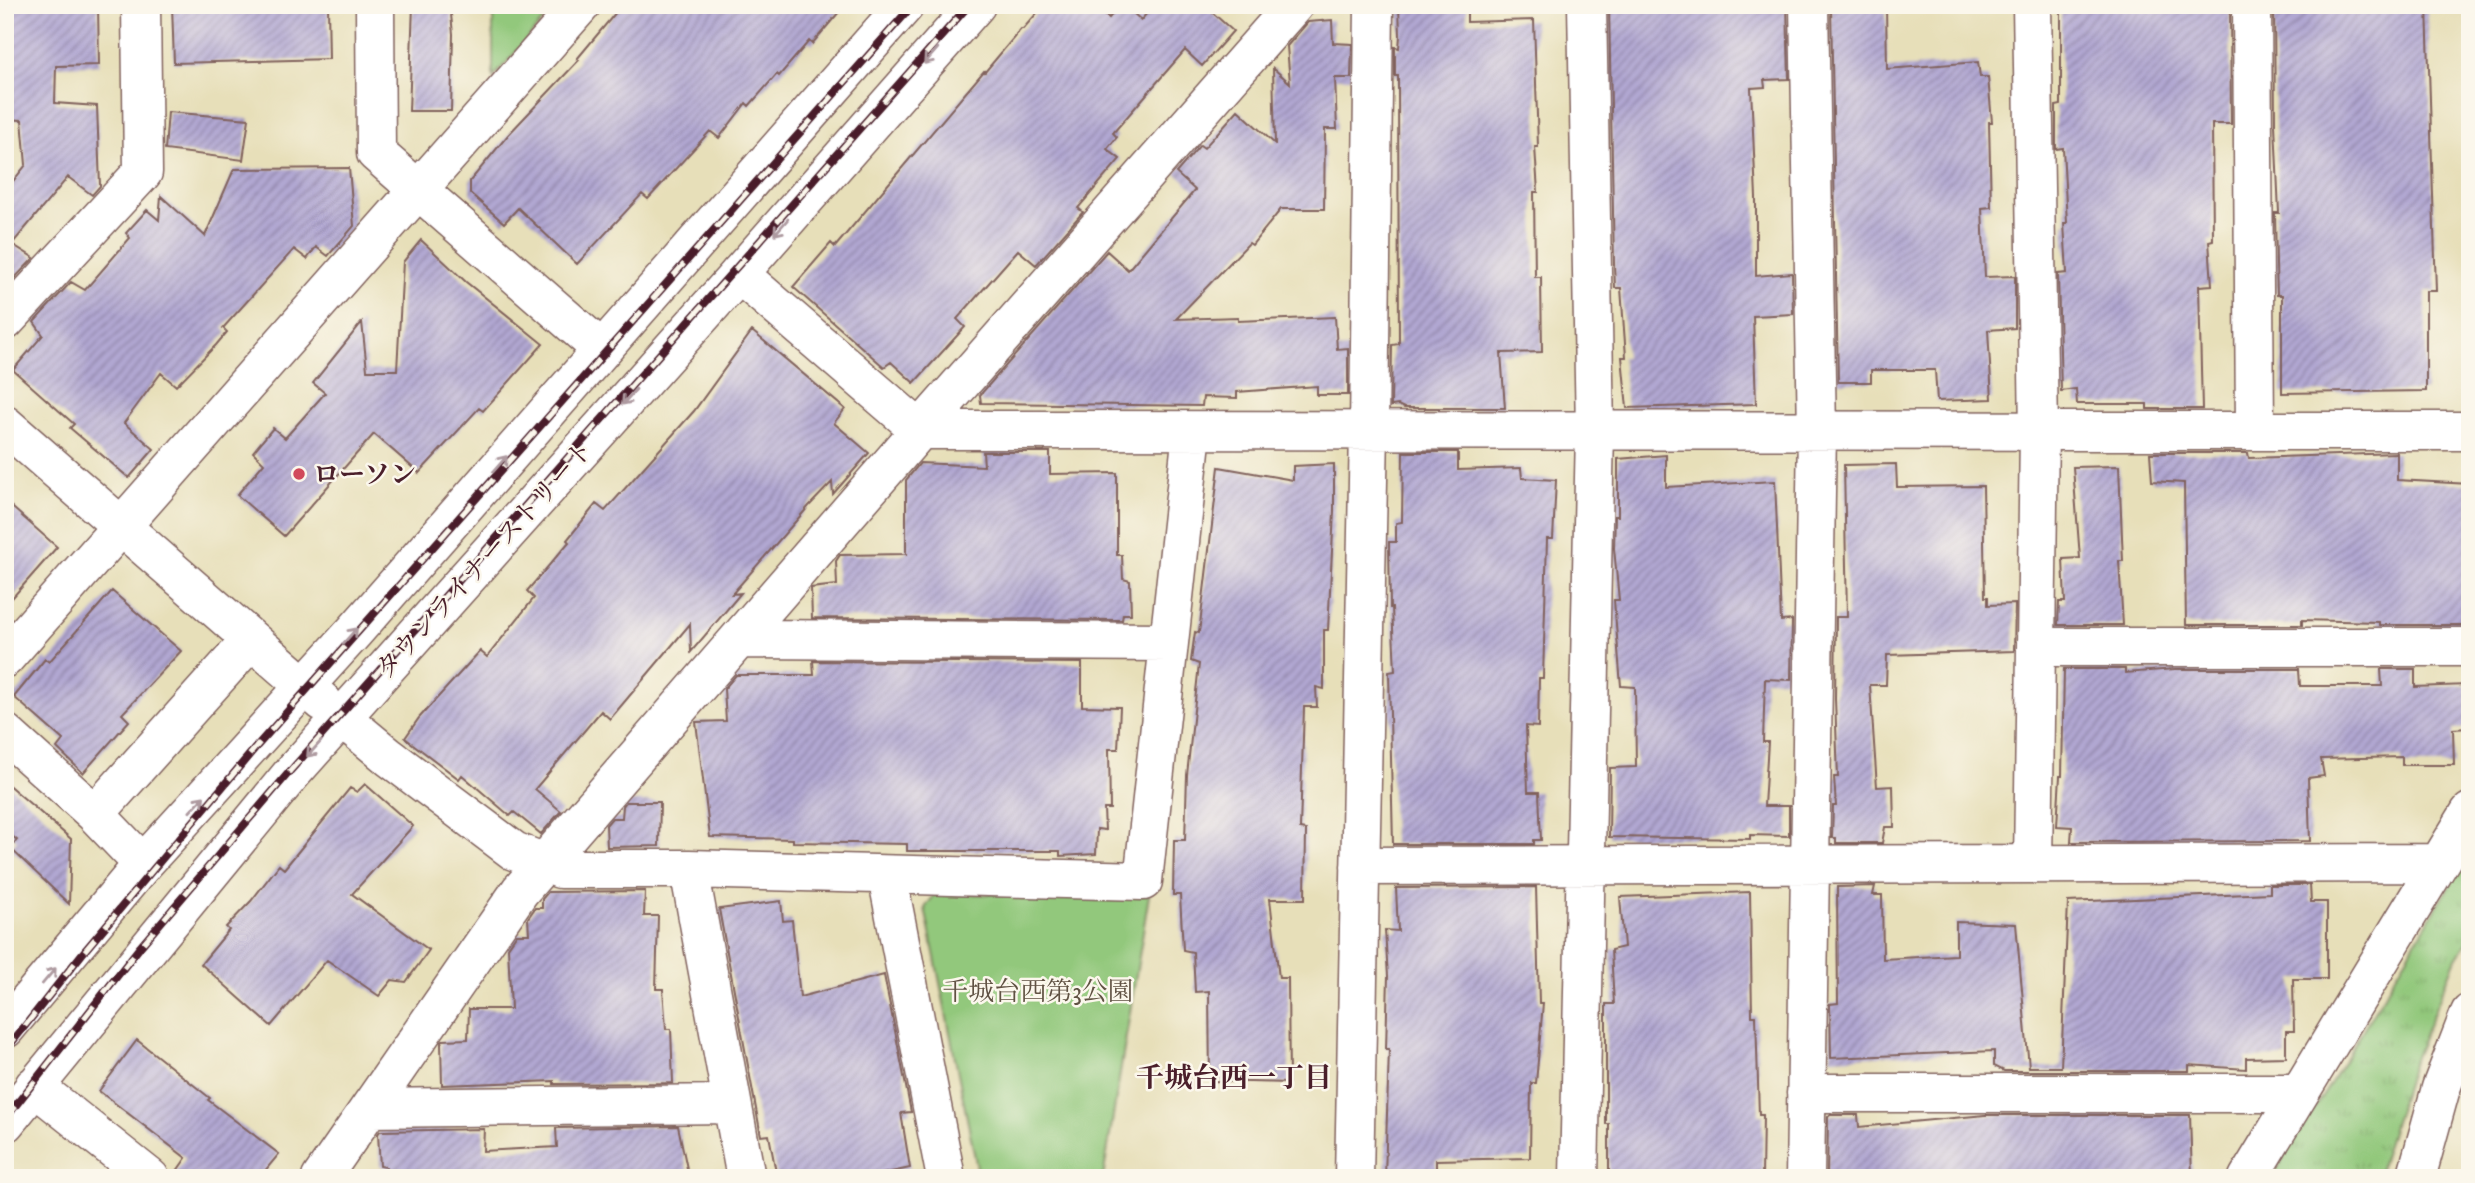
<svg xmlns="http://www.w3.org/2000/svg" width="2475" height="1183" font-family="'IM FELL DW Pica','Noto Serif JP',serif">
<defs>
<pattern id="grass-tufts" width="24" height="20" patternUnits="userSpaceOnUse" patternTransform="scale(1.75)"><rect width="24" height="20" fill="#92c87b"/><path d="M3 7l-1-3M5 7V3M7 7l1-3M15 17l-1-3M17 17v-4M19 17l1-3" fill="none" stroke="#7fab6a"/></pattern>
<pattern id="building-hatch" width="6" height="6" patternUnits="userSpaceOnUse" patternTransform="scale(1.75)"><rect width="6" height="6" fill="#b1a7d2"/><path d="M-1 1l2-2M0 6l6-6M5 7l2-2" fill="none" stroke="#9287ab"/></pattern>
</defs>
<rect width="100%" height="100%" fill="#fbf7ec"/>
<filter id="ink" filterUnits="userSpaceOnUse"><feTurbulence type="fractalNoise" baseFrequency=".0143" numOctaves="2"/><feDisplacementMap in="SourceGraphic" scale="14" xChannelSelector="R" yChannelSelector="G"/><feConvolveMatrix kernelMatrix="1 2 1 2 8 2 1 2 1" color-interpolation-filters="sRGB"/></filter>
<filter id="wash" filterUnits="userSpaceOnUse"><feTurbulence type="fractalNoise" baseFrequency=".00686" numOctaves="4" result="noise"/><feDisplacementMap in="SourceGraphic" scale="28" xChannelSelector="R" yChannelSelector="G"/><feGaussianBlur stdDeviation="1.57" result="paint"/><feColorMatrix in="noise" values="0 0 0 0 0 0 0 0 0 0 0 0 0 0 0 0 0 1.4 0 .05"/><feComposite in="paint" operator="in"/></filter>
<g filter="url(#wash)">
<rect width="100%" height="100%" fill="#e7dfb9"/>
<path fill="url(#grass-tufts)" stroke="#6e7453" stroke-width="2" d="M 2470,852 L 2470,938 L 2454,963 L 2412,1064 L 2381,1164 L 2379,1178 L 2271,1178 L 2329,1086 Z"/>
<path fill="#92c87b" stroke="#6e7453" stroke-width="2" d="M 493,5 L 557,5 L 493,78 Z
M 935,894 L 1149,895 L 1103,1178 L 979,1178 L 925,908 Z"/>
<g id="blocks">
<path fill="url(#building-hatch)" d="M 5,5 L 98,5 L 99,65 L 56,66 L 55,103 L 97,106 L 100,186 L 92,195 L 68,177 L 12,244 L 34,258 L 8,285 L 5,281 L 5,191 L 26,165 L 22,120 L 5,119 Z
M 172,5 L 328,5 L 329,59 L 174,63 Z
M 413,5 L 450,5 L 453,34 L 451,111 L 409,111 Z
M 622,5 L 845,5 L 812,44 L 809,41 L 779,76 L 777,74 L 749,106 L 746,103 L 719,138 L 710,131 L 648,199 L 642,194 L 577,264 L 518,208 L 504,223 L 470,193 L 470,181 L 508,135 L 579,60 L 577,59 Z
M 1044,5 L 1094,5 L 1109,18 L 1120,5 L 1124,5 L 1141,20 L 1154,5 L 1204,5 L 1233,31 L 1202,66 L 1185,50 L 1113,133 L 1117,137 L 1107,149 L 1120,159 L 1078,208 L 1083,212 L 1036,265 L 1018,250 L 957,319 L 965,327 L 914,383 L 891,362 L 884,367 L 793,287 L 831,243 L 835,247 L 984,71 L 985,72 L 1021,29 L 1023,29 Z
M 1399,5 L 1467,5 L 1467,22 L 1534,20 L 1538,147 L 1535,147 L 1538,192 L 1534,192 L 1535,277 L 1541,277 L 1542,352 L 1501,353 L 1505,408 L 1404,408 L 1398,405 L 1391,406 L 1392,345 L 1399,344 L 1398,76 L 1395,76 L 1395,47 L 1399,48 L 1400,36 Z
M 1609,5 L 1787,5 L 1789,79 L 1764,80 L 1765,87 L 1751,88 L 1756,197 L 1756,276 L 1792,273 L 1793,314 L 1753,316 L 1756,404 L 1627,408 L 1622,357 L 1626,357 L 1621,288 L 1615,288 L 1614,264 Z
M 1831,5 L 1886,5 L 1887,69 L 1978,62 L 1980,77 L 1988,77 L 1992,122 L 1989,122 L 1991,207 L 1982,208 L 1985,277 L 2015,276 L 2015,328 L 1988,330 L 1992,399 L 1937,401 L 1935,370 L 1871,370 L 1871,382 L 1838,382 Z
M 2061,5 L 2230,5 L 2231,124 L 2212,124 L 2213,240 L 2209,241 L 2212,285 L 2199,286 L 2202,409 L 2147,409 L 2147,404 L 2077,404 L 2076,389 L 2061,391 L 2058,274 L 2067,273 L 2064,223 L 2067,223 L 2063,148 L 2056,149 L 2056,106 L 2061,105 Z
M 2274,5 L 2427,5 L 2436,291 L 2426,291 L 2426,391 L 2282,393 L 2282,295 L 2277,295 L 2276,264 L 2275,213 L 2279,213 L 2275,124 Z
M 1332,20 L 1333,43 L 1352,44 L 1351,78 L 1335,78 L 1337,129 L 1325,129 L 1324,209 L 1281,209 L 1252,245 L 1249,243 L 1176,319 L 1238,317 L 1238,321 L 1335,317 L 1337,349 L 1348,348 L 1348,395 L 1317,395 L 1317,386 L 1237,392 L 1237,398 L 1203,397 L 1202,406 L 981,403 L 980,395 L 1107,251 L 1128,270 L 1195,190 L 1176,173 L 1200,145 L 1204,148 L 1238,110 L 1275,144 L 1273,68 L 1290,83 L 1287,46 L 1308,22 Z
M 168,112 L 249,119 L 243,160 L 165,150 Z
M 349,168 L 354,226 L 328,256 L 316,247 L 307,259 L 294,249 L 223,328 L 227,332 L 216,345 L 176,386 L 161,373 L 124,423 L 154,449 L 129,478 L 70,428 L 74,424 L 13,370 L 43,335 L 34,322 L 71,282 L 85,290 L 130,238 L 126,233 L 147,210 L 159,220 L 161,196 L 205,236 L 234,169 Z
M 421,240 L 466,282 L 543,344 L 483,411 L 479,408 L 419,473 L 374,434 L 284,536 L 237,495 L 264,463 L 253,452 L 273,428 L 285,438 L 325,393 L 313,383 L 362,322 L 367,370 L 397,370 L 403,262 Z
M 752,331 L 845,409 L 834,423 L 869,453 L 833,494 L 832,482 L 809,506 L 732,594 L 741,593 L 691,652 L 690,624 L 610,719 L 601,711 L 535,789 L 561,811 L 541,834 L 514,812 L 510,816 L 462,775 L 459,779 L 405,738 L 419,718 L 480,651 L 487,657 L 534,598 L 527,591 L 569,542 L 567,540 L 596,504 L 605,511 L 694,411 Z
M 983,452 L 1050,452 L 1050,474 L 1117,473 L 1117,555 L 1122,555 L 1123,579 L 1130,581 L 1131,614 L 1123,614 L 1122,620 L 812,618 L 811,588 L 837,585 L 836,561 L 840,555 L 906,554 L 906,480 L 920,463 L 984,466 Z
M 1403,452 L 1458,452 L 1458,470 L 1521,468 L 1522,478 L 1556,480 L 1553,539 L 1547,539 L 1543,678 L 1539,678 L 1538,727 L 1526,726 L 1528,792 L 1539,792 L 1541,840 L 1534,840 L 1534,844 L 1393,844 L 1389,672 L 1395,671 L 1392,608 L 1390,608 L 1389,542 L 1396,542 L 1396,523 L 1402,522 Z
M 2150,453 L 2248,453 L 2249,458 L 2397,453 L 2397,480 L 2470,484 L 2470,625 L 2379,625 L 2379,622 L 2302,620 L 2302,625 L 2186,625 L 2184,483 L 2152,481 Z
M 1666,455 L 1666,487 L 1775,481 L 1781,621 L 1792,620 L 1791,680 L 1765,679 L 1763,742 L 1768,742 L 1764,806 L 1789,806 L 1789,836 L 1750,835 L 1750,839 L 1609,837 L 1610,768 L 1636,767 L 1635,687 L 1621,686 L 1614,600 L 1619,600 L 1614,548 L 1615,516 L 1618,516 L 1618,459 Z
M 1334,464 L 1334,511 L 1328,630 L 1324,630 L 1324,689 L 1316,687 L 1317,707 L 1304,707 L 1300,829 L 1306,830 L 1305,899 L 1270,899 L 1279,978 L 1288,978 L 1289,1083 L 1210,1081 L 1209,991 L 1195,992 L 1193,952 L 1183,950 L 1180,895 L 1173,895 L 1174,840 L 1185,840 L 1187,775 L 1199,664 L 1191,661 L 1195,632 L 1199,633 L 1219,467 L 1293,480 L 1293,466 Z
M 1896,464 L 1897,487 L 1983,486 L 1985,597 L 1988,597 L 1988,605 L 2015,604 L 2014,651 L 1887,655 L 1886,685 L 1870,685 L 1877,787 L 1893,786 L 1894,827 L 1885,827 L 1882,843 L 1836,843 L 1836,838 L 1832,838 L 1833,806 L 1836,806 L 1834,777 L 1838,777 L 1835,699 L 1836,617 L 1847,617 L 1844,465 Z
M 2119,466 L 2123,561 L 2119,561 L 2123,625 L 2058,625 L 2059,602 L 2065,602 L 2063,559 L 2080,558 L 2073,467 Z
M 5,501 L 57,547 L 5,606 Z
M 112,591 L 181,651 L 122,714 L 129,721 L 83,773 L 57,748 L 63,740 L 14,697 L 45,659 L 49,662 Z
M 813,661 L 1082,663 L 1082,706 L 1120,707 L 1118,749 L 1109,749 L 1110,809 L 1104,809 L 1105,830 L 1097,829 L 1096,854 L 1060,856 L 1060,851 L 907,851 L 907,844 L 793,842 L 793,839 L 710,837 L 696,722 L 726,721 L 724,689 L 736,675 L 814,675 Z
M 2064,669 L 2125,669 L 2125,673 L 2175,669 L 2299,669 L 2300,686 L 2382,686 L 2381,669 L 2415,669 L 2415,687 L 2467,685 L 2468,728 L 2453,729 L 2454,765 L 2402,765 L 2402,757 L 2321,759 L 2324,776 L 2308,778 L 2310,841 L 2071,842 L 2072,827 L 2057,826 L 2060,776 L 2062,776 Z
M 5,782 L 71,839 L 69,904 L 10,848 L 17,840 L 5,830 Z
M 365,784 L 413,826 L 352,894 L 429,950 L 406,982 L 392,980 L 379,996 L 327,960 L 271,1026 L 201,964 L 229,930 L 226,927 L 251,901 L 279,865 L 284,869 L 350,788 L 357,792 Z
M 626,802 L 660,802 L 659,846 L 607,847 L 606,825 L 612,818 L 622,818 L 623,806 Z
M 2270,885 L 2310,885 L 2311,902 L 2327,902 L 2327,979 L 2293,979 L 2294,1031 L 2286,1031 L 2286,1057 L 2246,1058 L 2246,1069 L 2189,1065 L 2189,1071 L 2004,1071 L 1994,1066 L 1994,1051 L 1831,1058 L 1830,1004 L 1838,1003 L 1837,887 L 1875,886 L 1873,895 L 1882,895 L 1883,959 L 1956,955 L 1956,922 L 2016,924 L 2029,1067 L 2061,1067 L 2068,902 L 2270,893 Z
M 1536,887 L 1539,1003 L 1543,1003 L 1536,1083 L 1531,1083 L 1530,1158 L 1436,1160 L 1436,1178 L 1385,1178 L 1389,1049 L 1386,1049 L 1388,976 L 1385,930 L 1398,931 L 1396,888 Z
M 645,891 L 644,916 L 658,916 L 656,989 L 663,989 L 666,1029 L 671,1029 L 673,1083 L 554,1084 L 554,1081 L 442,1085 L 441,1043 L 443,1040 L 468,1039 L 469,1009 L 511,1009 L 508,947 L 517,934 L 529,934 L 528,918 L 535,908 L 542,908 L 542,899 L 548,892 Z
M 1750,892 L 1752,1016 L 1756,1016 L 1759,1115 L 1763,1115 L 1762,1178 L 1609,1178 L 1609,1124 L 1606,1124 L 1606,1004 L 1614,1004 L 1611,950 L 1624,947 L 1620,897 Z
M 781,901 L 783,921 L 792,920 L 800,997 L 884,975 L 911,1112 L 901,1113 L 910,1168 L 863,1178 L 777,1178 L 769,1135 L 761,1136 L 719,909 Z
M 137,1040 L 210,1098 L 208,1100 L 279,1154 L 259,1178 L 172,1178 L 186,1158 L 99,1091 Z
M 1830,1115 L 1858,1115 L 1859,1127 L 1985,1115 L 2190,1115 L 2192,1178 L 1827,1178 L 1828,1117 Z
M 678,1126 L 689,1178 L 387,1178 L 386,1167 L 380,1166 L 378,1134 L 380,1131 L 484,1129 L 483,1151 L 557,1147 L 556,1128 Z"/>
</g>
</g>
<g filter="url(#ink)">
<use href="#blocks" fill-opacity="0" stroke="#81625d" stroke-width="2"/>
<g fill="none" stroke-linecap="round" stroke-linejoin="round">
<g stroke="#81625d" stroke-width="41">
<path id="minor" d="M 375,5 L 376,153 L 601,349
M 2032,5 L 2039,431 L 2033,864
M 2252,5 L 2255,431
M 739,274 L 920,430 L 2470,431
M 5,321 L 143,172 L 141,5
M 739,639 L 1169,642
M 2036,647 L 2470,647
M 5,658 L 581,5
M 342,718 L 389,757 L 514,851 L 560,869 L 689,869 L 1143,881 L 1192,432
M 5,733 L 95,814 L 143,864
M 95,814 L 251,640
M 1360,866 L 2439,863
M 689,869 L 746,1178
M 887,875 L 946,1178
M 1806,1093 L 2299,1093
M 370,1108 L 732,1104
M 321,1178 L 520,891 L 920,430 L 1294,5
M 1354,1178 L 1369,431 L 1374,5
M 1579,1178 L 1595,431 L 1587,5
M 1805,1178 L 1817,431 L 1809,5
M 2248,1178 L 2470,812"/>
</g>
<g stroke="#81625d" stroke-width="41">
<path id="tertiary" d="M 5,425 L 323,702
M 5,1029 L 143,864 L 354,632 L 905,5
M 34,1086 L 150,1178
M 5,1123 L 293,772 L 739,274 L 976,5
M 2416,1178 L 2441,1088 L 2470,1013"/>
</g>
<use href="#minor" stroke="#fff" stroke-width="38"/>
<use href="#tertiary" stroke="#fff" stroke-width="38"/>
<g stroke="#4a1f2b" stroke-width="8">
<path id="rail" d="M 5,1051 L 82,954 L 256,747 L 913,5
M 5,1119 L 140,947 L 291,770 L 969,5"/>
</g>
<use href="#rail" stroke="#fbf7ec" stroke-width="5" stroke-dasharray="16" stroke-linecap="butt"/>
</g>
<defs><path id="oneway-shaft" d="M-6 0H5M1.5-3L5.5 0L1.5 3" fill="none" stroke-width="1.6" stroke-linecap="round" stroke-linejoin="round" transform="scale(1.75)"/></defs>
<g stroke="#ae9aa0">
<use href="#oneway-shaft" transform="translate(931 56) rotate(131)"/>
<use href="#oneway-shaft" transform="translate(781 227) rotate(131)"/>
<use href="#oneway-shaft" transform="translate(629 397) rotate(132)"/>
<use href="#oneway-shaft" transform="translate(500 464) rotate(-49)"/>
<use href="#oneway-shaft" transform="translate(350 636) rotate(-48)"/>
<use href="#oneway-shaft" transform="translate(314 749) rotate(132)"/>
<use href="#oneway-shaft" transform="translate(197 804) rotate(-47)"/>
<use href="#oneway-shaft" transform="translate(49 976) rotate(-50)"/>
</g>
</g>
<circle fill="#d1495b" stroke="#fbf7ec" stroke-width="2.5" cx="299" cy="474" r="7"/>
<g text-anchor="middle" stroke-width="5" stroke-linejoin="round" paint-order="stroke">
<g font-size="26" font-weight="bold" fill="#4a1f2b" stroke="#fbf7ec" text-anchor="start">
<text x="313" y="483">ローソン</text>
</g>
<g font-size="26" fill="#4a1f2b" stroke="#fbf7ec">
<text transform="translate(484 559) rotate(-48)" y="9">タウンライナーストリート</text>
</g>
<g font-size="26" fill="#605243" stroke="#fbf7ec">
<text x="1038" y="1000">千城台西第3公園</text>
</g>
<g font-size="28" font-weight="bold" fill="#4a1f2b" stroke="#fbf7ec">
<text x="1234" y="1087">千城台西一丁目</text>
</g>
</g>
<rect width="2475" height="1183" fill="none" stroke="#fbf7ec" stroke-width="28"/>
</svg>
